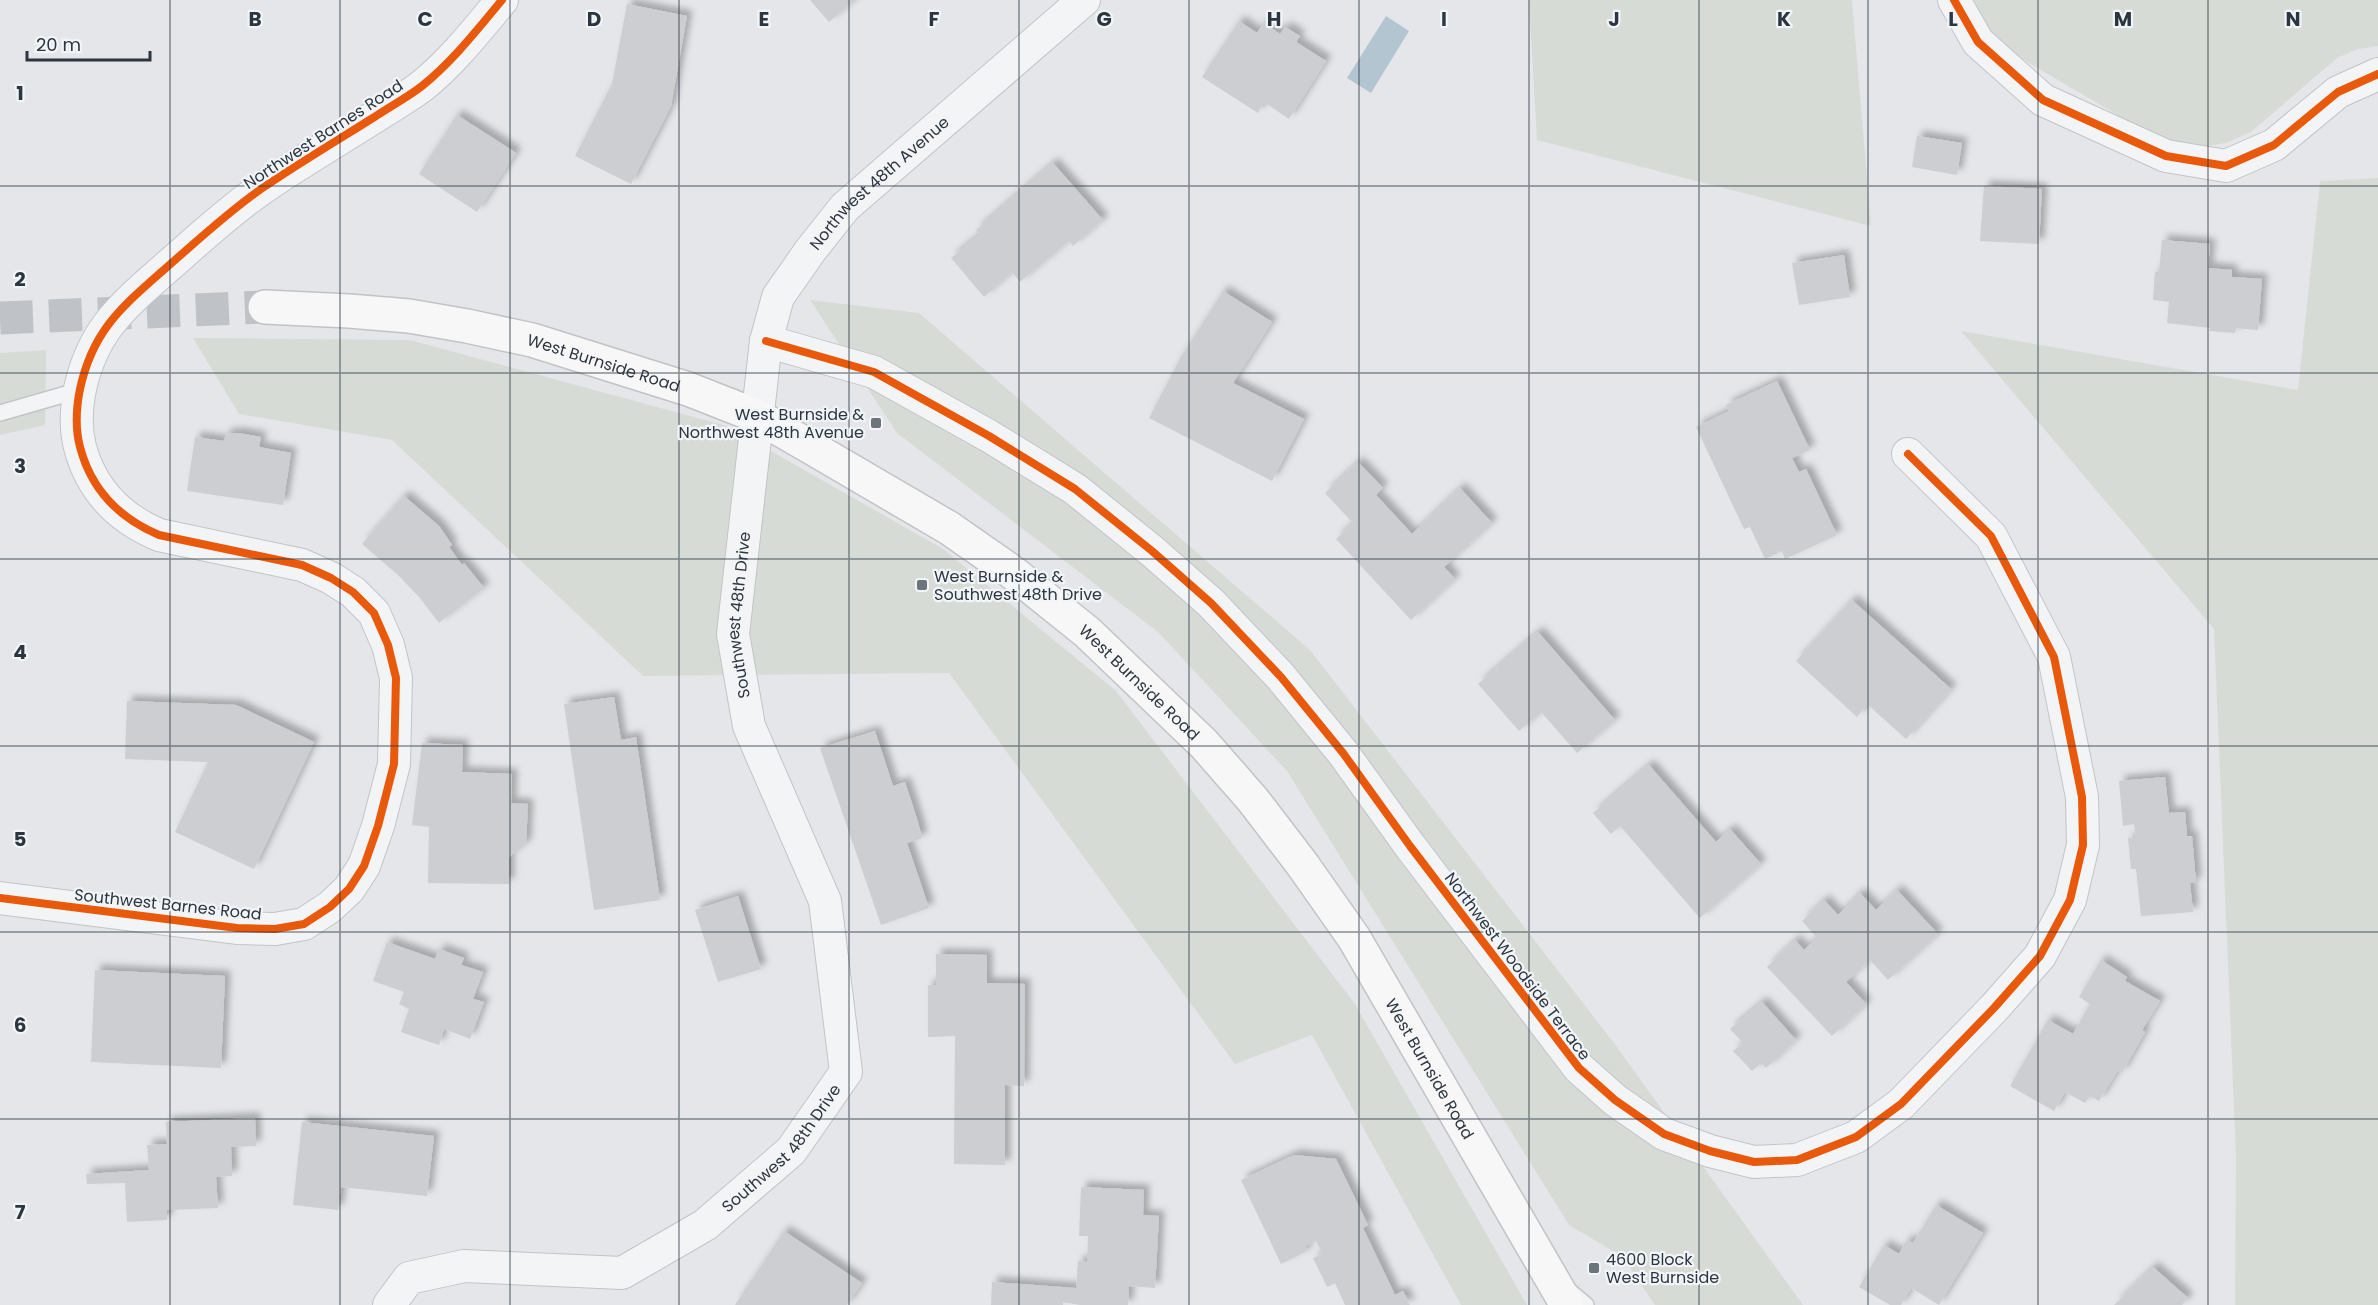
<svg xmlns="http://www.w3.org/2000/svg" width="2378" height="1305" font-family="Poppins,sans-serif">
<defs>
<filter id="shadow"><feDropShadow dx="5.5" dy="-5.5" stdDeviation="3" flood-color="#0004"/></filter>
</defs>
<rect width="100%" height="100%" fill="#e4e6e9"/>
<path fill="#d6dcd5" d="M 1529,0 L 1852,0 L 1871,226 L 1537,140 Z
M 1965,0 L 2378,0 L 2378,46 L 2358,49 L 2337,58 L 2251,132 L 2226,143 L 2200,147 L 2177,145 L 2143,130 L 2024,60 L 1988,32 Z
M 2378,178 L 2378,1305 L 2235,1305 L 2236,1157 L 2214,629 L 1961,331 L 2298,390 L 2320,181 Z
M 810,300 L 919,313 L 1310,650 L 1614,1043 L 1803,1305 L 1655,1305 L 1623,1257 L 1569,1225 L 1287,771 L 1158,632 L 897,433 Z
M 193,338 L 410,340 L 727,426 L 943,549 L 1116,691 L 1355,1004 L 1527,1305 L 1461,1305 L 1312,1035 L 1235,1064 L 949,673 L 643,676 L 392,440 L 239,414 Z
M 46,350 L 45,425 L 0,435 L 0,353 Z"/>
<path fill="#b4c5d2" d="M 1386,16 L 1409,31 L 1371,93 L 1347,78 Z"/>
<path fill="#ccced1" filter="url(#shadow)" d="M 810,0 L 855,0 L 829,22 Z
M 627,4 L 687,16 L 671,106 L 631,184 L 575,156 L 612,84 Z
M 1239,21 L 1257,33 L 1264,23 L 1280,34 L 1285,27 L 1300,36 L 1296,42 L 1326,61 L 1289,119 L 1264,102 L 1258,113 L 1202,77 Z
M 457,115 L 516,153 L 477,212 L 419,174 Z
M 1917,136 L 1962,143 L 1957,175 L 1912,167 Z
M 1053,163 L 1103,220 L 1073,246 L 1069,241 L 1020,282 L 1012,272 L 984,297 L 951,258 L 980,234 L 976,230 Z
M 1984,186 L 2042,189 L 2039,244 L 1980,241 Z
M 2162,240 L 2210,244 L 2208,268 L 2232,270 L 2232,277 L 2262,279 L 2258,330 L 2236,328 L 2235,333 L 2209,331 L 2210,328 L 2167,323 L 2169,302 L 2153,300 L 2155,272 L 2159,272 Z
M 1844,255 L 1850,297 L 1799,305 L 1792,263 Z
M 1223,291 L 1272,322 L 1233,383 L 1304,419 L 1272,481 L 1149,418 L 1181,357 Z
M 1777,381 L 1810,450 L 1792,458 L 1799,472 L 1806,469 L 1837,535 L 1785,559 L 1782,551 L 1765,559 L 1750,527 L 1744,529 L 1696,427 L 1729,411 L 1726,405 Z
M 238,433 L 261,437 L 259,447 L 291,453 L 283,505 L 187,491 L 195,437 L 224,441 L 226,434 Z
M 1358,462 L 1383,488 L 1376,495 L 1412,534 L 1460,488 L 1492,523 L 1444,567 L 1455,579 L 1411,620 L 1336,539 L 1353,523 L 1325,493 Z
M 404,496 L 439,526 L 452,545 L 449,547 L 462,565 L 464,563 L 484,588 L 439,623 L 420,598 L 398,575 L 362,544 Z
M 1852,600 L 1951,689 L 1906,739 L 1867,704 L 1857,717 L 1796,661 Z
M 1538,632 L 1615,720 L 1577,753 L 1541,712 L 1519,731 L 1478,684 Z
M 614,697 L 621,740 L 636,737 L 660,900 L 594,910 L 564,704 Z
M 127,701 L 236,705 L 314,742 L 254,869 L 175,832 L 208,762 L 125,759 Z
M 875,731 L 893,786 L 905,782 L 918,822 L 922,838 L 907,843 L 929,908 L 881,925 L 820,748 Z
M 422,743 L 463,745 L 462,772 L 512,774 L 511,803 L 528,804 L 526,844 L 509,857 L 509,884 L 428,883 L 429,827 L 412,825 Z
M 1649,765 L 1716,842 L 1730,829 L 1761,864 L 1700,918 L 1620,826 L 1611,834 L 1593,813 Z
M 2165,777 L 2169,813 L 2185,812 L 2187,836 L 2192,836 L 2196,883 L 2190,883 L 2193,912 L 2141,916 L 2136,869 L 2131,869 L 2128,838 L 2136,838 L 2134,824 L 2123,826 L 2119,781 Z
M 1897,890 L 1938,934 L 1888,980 L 1870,960 L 1846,982 L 1866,1004 L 1832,1036 L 1767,967 L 1795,940 L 1804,950 L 1817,938 L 1802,921 L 1824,900 L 1838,915 L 1860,893 L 1876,910 Z
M 738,896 L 761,969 L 718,982 L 695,910 Z
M 387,942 L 435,959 L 439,949 L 464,958 L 461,965 L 483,972 L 473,999 L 484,1002 L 470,1039 L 444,1029 L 439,1045 L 401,1032 L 409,1009 L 399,1004 L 404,992 L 373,981 Z
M 936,954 L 987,955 L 987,983 L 1025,984 L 1024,1086 L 1005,1085 L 1005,1165 L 954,1164 L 955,1036 L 928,1037 L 928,985 L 936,985 Z
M 2101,960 L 2127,977 L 2125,981 L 2160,1001 L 2142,1030 L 2145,1032 L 2122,1073 L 2118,1070 L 2099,1101 L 2090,1096 L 2085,1103 L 2065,1092 L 2054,1111 L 2010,1086 L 2048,1020 L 2073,1034 L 2090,1004 L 2079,997 Z
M 95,970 L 225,976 L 221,1068 L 91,1062 Z
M 1762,1002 L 1796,1040 L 1766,1068 L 1761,1063 L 1752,1071 L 1733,1051 L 1743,1043 L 1730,1029 Z
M 255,1118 L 256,1146 L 231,1147 L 232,1176 L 216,1177 L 218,1208 L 167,1210 L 167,1220 L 127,1222 L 125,1183 L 87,1184 L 86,1174 L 149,1170 L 147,1145 L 167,1144 L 166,1122 Z
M 302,1122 L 434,1136 L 427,1196 L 341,1187 L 338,1210 L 293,1205 Z
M 1294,1155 L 1336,1159 L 1368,1225 L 1363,1228 L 1395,1295 L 1403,1291 L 1410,1305 L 1345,1305 L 1335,1283 L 1327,1287 L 1313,1258 L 1322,1254 L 1316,1241 L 1305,1246 L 1307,1251 L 1281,1264 L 1241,1180 Z
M 1081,1187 L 1144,1190 L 1143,1215 L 1159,1216 L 1155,1288 L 1129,1286 L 1128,1305 L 1080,1305 L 1063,1302 L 1063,1305 L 991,1305 L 992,1282 L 1076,1288 L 1078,1261 L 1087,1262 L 1088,1236 L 1079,1236 Z
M 1936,1205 L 1983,1233 L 1939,1305 L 1911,1288 L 1901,1305 L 1890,1305 L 1859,1287 L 1884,1245 L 1899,1254 L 1907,1240 L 1913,1243 Z
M 784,1231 L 862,1283 L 847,1305 L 735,1305 Z
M 2153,1267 L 2188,1298 L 2182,1305 L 2114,1305 Z"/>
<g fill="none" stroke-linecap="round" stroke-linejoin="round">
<path stroke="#bfc3c7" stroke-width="33" stroke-dasharray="33 16" stroke-linecap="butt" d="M 0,318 L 265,307"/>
<g stroke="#c2c4c7" stroke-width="18">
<path id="lane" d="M 0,413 L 80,390
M 1567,1289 L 1586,1305"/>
</g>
<g stroke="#c2c4c7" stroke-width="34">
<g id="street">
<path d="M 1954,0 L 1978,42 L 2043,100 L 2166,156 L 2226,166 L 2274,145 L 2338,92 L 2378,74"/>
<path d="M 766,341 L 874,372 L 989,436 L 1075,489 L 1152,551 L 1211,603 L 1281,677 L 1343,753 L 1410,846 L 1579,1068 L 1615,1100 L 1664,1134 L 1710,1151 L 1754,1162 L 1797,1160 L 1856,1137 L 1901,1104 L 1994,1008 L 2040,956 L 2070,900 L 2083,845 L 2082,797 L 2054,657 L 1991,536 L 1908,454"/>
<path d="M 0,898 L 237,928 L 275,929 L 304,924 L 330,907 L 349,889 L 364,866 L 378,826 L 394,764 L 396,678 L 388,645 L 374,613 L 353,592 L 331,578 L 302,565 L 159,535 C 119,518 91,489 80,447 C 75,428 76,409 80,389 C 93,329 123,306 167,267 C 198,240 228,212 261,189 C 299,163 338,140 376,116 C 391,106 408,97 422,86 C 452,62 477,30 502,0"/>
<path id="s1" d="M 389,1305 L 409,1278 L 464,1266 L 622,1273 L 705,1225 L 791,1151 L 846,1072 L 825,901 L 749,726 L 733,634 L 766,341 L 778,297 L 810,251 L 845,207 L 1084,0"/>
</g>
</g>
<g stroke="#c1c3c6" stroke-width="36">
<g id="primary">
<path id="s2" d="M 265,307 L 349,311 L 409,316 L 467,326 L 532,340 L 688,389 L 757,416 L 814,449 L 949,528 L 1012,572 L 1087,632 L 1204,744 L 1253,800 L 1302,864 L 1354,938 L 1567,1305"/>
</g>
</g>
<use href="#lane" stroke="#f3f4f6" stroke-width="15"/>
<use href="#street" stroke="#f3f4f6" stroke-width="32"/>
<use href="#primary" stroke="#f7f7f7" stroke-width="33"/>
<g stroke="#f2f5f8" stroke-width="11">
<path id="cycleway" d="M 1954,0 L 1978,42 L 2043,100 L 2166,156 L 2226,166 L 2274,145 L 2338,92 L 2378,74
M 766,341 L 874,372 L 989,436 L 1075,489 L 1152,551 L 1211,603 L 1281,677 L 1343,753 L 1410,846 L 1579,1068 L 1615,1100 L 1664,1134 L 1710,1151 L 1754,1162 L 1797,1160 L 1856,1137 L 1901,1104 L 1994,1008 L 2040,956 L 2070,900 L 2083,845 L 2082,797 L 2054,657 L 1991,536 L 1908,454
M 0,898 L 237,928 L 275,929 L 304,924 L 330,907 L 349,889 L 364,866 L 378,826 L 394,764 L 396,678 L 388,645 L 374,613 L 353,592 L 331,578 L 302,565 L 159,535 C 119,518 91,489 80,447 C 75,428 76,409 80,389 C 93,329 123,306 167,267 C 198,240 228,212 261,189 C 299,163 338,140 376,116 C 391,106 408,97 422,86 C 452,62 477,30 502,0"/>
</g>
<use href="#cycleway" stroke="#e8590c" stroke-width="8"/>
</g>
<path fill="none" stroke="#2c3641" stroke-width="1.5" stroke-opacity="0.55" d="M 170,0 L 170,1305M 340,0 L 340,1305M 510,0 L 510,1305M 679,0 L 679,1305M 849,0 L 849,1305M 1019,0 L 1019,1305M 1189,0 L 1189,1305M 1359,0 L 1359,1305M 1529,0 L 1529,1305M 1699,0 L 1699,1305M 1868,0 L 1868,1305M 2038,0 L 2038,1305M 2208,0 L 2208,1305M 0,186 L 2378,186M 0,373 L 2378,373M 0,559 L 2378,559M 0,746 L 2378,746M 0,932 L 2378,932M 0,1119 L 2378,1119"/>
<g fill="#6c747c" stroke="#f2f5f8" stroke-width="2">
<rect x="870" y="417" width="12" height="12" rx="3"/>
<rect x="916" y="579" width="12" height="12" rx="3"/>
<rect x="1588" y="1262" width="12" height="12" rx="3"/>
</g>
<g text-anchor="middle" stroke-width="4.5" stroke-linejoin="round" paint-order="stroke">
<g font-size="16" fill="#2c3641" stroke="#f2f5f8">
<text transform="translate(323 134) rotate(-33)" y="6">Northwest Barnes Road</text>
<text dy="6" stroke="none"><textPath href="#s1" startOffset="1504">Northwest 48th Avenue</textPath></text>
<text dy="6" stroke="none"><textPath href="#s2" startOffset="345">West Burnside Road</textPath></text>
<text dy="6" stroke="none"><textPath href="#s1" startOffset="1029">Southwest 48th Drive</textPath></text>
<text dy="6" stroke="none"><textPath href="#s2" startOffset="975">West Burnside Road</textPath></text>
<text transform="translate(168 904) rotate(6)" y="6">Southwest Barnes Road</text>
<text transform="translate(1518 966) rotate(53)" y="6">Northwest Woodside Terrace</text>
<text dy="6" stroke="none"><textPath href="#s2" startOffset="1461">West Burnside Road</textPath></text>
<text dy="6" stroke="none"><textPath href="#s1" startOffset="453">Southwest 48th Drive</textPath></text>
</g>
<g font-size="16" fill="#2c3641" stroke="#f2f5f8" text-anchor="start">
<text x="864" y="420" text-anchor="end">West Burnside &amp;<tspan x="864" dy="18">Northwest 48th Avenue</tspan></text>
<text x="934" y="582">West Burnside &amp;<tspan x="934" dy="18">Southwest 48th Drive</tspan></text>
<text x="1606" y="1265">4600 Block<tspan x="1606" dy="18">West Burnside</tspan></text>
</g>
</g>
<g font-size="20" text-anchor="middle" font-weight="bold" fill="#2c3641" stroke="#f2f5f8" stroke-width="4.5" stroke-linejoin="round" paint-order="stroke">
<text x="255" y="26">B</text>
<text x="425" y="26">C</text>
<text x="594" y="26">D</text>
<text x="764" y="26">E</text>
<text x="934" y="26">F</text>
<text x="1104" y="26">G</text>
<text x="1274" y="26">H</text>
<text x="1444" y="26">I</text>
<text x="1614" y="26">J</text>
<text x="1784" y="26">K</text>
<text x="1953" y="26">L</text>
<text x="2123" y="26">M</text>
<text x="2293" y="26">N</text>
<text x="20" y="100">1</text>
<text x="20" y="286">2</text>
<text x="20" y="473">3</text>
<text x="20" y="659">4</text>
<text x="20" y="846">5</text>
<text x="20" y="1032">6</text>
<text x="20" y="1219">7</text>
</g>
<path d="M27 51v9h123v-9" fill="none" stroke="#2c3641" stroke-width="3"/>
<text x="36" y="51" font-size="18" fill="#2c3641" stroke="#f2f5f8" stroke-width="4.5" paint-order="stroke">20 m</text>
</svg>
